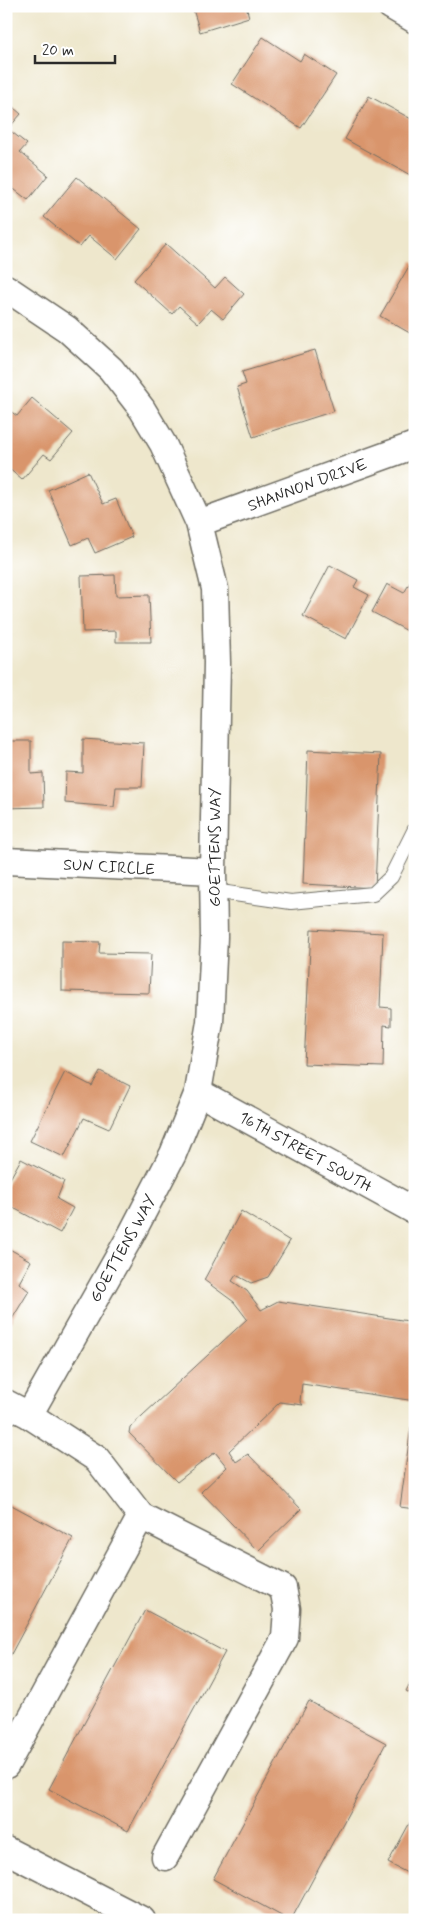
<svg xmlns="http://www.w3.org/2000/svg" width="421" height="1926" font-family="Mynerve,sans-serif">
<rect width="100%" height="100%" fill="#fff"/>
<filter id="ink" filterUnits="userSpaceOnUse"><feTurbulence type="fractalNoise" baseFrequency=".02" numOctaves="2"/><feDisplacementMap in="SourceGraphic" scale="10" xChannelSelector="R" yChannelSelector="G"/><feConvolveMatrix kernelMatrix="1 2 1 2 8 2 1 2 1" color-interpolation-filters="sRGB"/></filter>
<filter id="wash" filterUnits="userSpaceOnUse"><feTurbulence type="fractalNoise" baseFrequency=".0096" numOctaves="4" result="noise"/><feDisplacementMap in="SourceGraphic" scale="20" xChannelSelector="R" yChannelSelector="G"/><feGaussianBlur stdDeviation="1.12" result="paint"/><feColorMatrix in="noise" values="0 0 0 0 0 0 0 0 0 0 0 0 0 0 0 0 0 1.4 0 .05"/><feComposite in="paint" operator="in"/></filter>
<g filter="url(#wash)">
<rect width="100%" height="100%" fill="#eee7cc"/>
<g id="blocks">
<path fill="#d9956c" d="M 192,6 L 246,6 L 249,17 L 200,32 Z
M 263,37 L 300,61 L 304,54 L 336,75 L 301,128 L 232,84 Z
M 369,96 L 415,121 L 415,172 L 412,176 L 345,139 Z
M 6,101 L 21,114 L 8,129 L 27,144 L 20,152 L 48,175 L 28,200 L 6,183 Z
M 77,177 L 141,229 L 117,259 L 89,236 L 80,247 L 44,217 Z
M 166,244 L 215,288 L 225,277 L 244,294 L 223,319 L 211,309 L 198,323 L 179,306 L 172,314 L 134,280 Z
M 412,261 L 415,263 L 415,336 L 380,316 Z
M 315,350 L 334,411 L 253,437 L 237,387 L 246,384 L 242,372 Z
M 32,398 L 73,433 L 51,459 L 44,454 L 22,480 L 6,466 L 6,408 L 17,416 Z
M 88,472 L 103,504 L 116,499 L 132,537 L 95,553 L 88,538 L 72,545 L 48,490 Z
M 330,565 L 358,580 L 354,587 L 369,595 L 346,639 L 303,616 Z
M 415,574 L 415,635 L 372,612 L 387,584 L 404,593 Z
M 115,575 L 116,596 L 149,595 L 151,642 L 116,642 L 116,631 L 83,632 L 81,576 Z
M 83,739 L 144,743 L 142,787 L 116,787 L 114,807 L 65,803 L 66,772 L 83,773 Z
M 6,741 L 31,741 L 31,774 L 43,773 L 44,807 L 6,808 Z
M 308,750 L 381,754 L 375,888 L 303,884 Z
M 311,929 L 383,933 L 380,1007 L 391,1008 L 391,1026 L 384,1025 L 383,1067 L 304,1064 Z
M 62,941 L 100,942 L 99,953 L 151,954 L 149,993 L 62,991 Z
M 100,1071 L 130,1086 L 109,1129 L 84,1118 L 64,1157 L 30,1141 L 65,1072 L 92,1086 Z
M 21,1159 L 64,1181 L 57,1199 L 73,1208 L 60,1233 L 6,1204 L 6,1186 Z
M 241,1211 L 290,1241 L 268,1277 L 251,1283 L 236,1275 L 232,1281 L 247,1291 L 261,1310 L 278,1301 L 415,1322 L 415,1401 L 302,1384 L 300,1401 L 303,1405 L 280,1402 L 229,1451 L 236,1462 L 248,1454 L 301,1509 L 258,1551 L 201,1492 L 227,1467 L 215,1452 L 177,1482 L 129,1433 L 130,1427 L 247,1319 L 234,1302 L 204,1280 Z
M 6,1247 L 31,1261 L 19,1283 L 29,1291 L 6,1329 Z
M 411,1427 L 415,1428 L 415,1509 L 400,1507 Z
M 6,1502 L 73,1538 L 10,1656 L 6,1654 Z
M 145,1610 L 225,1652 L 128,1831 L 49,1789 Z
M 415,1674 L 415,1696 L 406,1691 Z
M 309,1701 L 386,1743 L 291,1920 L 289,1920 L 213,1879 Z
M 415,1813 L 415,1877 L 388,1863 Z"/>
</g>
</g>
<g filter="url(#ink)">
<use href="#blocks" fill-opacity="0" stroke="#6f6d63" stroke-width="1"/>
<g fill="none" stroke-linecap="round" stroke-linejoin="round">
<g stroke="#6f6d63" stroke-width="16">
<path id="service" d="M 213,891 L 291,902 L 373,894 L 391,877 L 415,829"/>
</g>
<g stroke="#6f6d63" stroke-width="29">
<path id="minor" d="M 391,6 L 415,20
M 6,288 L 67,329 L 111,369 L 142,409 L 163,444 L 199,523 L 215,589 L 217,663 L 213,871 L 214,937 L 210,1022 L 198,1092 L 173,1154 L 131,1235 L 29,1415 L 6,1403
M 199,523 L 415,445
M 6,861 L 213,871
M 198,1092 L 415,1211
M 29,1415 L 97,1459 L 141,1516 L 283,1588 L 287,1609 L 285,1638 L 165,1857
M 6,1765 L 141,1516
M 6,1850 L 142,1920"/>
</g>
<use href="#service" stroke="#fff" stroke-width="14"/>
<use href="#minor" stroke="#fff" stroke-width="26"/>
</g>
</g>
<g text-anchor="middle" stroke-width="4" stroke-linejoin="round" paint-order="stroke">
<g font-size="16" fill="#2b2b2b" stroke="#fff">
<text transform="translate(307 484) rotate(-20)" y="6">SHANNON DRIVE</text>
<text transform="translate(214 847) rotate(-90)" y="6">GOETTENS WAY</text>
<text transform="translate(109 866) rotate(3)" y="6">SUN CIRCLE</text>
<text transform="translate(306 1151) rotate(29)" y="6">16TH STREET SOUTH</text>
<text transform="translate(122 1248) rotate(-61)" y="6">GOETTENS WAY</text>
</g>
</g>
<rect width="421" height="1926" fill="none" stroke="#fff" stroke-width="25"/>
<path d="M35 55v8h80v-8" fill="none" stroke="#2b2b2b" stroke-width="2.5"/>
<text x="42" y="55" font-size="15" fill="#2b2b2b" stroke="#ffffff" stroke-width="4" paint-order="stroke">20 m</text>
</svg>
